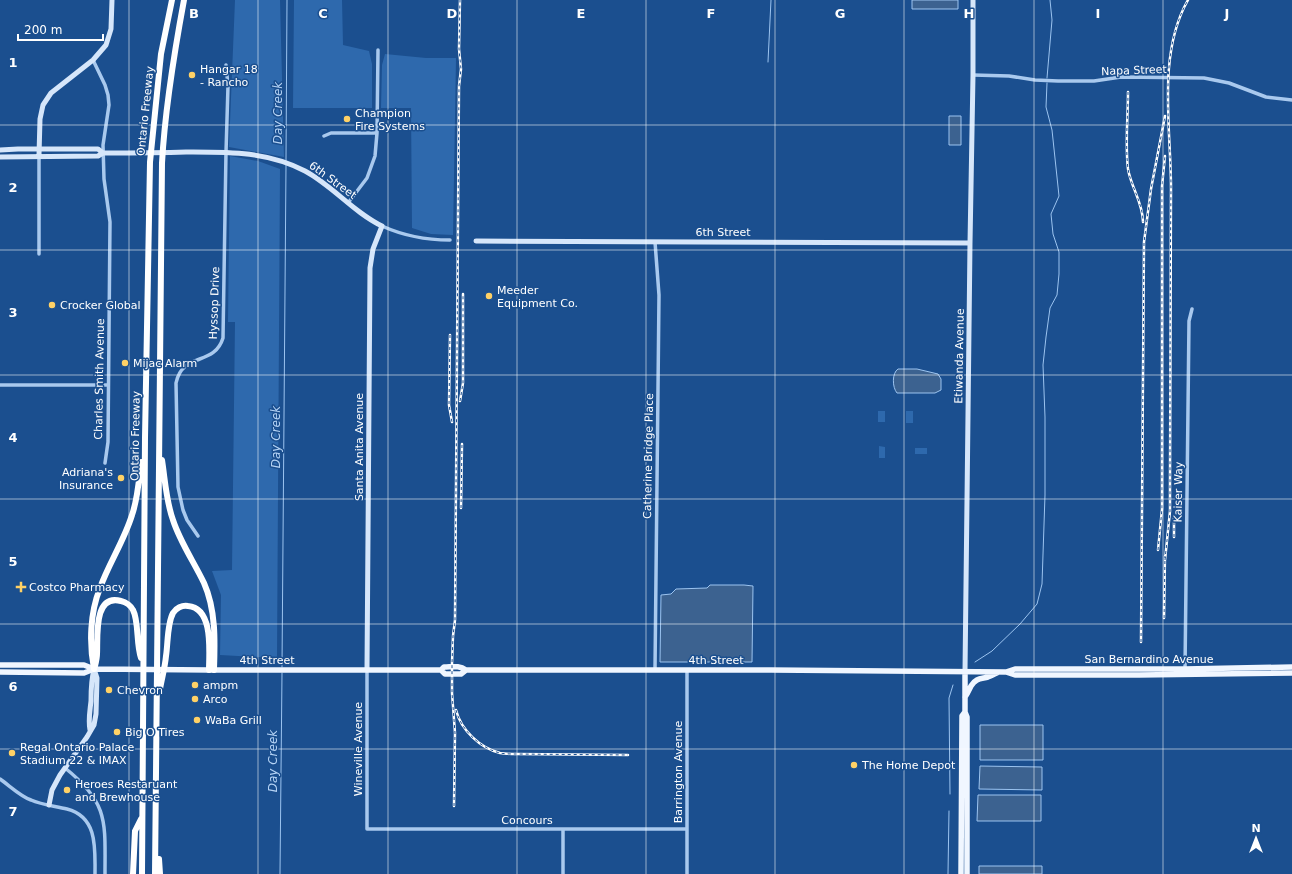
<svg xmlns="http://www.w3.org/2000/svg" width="1292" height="874" font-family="'DejaVu Sans',sans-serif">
<rect width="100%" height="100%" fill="#1b4f8f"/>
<path fill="#2e69ad" d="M 235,0 L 280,0 L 284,157 L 229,147 Z
M 294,0 L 342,0 L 343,45 L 369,51 L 372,64 L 372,108 L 293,108 Z
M 385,54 L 426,58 L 456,58 L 453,235 L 431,234 L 412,228 L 411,108 L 381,108 L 382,65 Z
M 230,156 L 258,161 L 280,169 L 277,658 L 220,655 L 221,595 L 212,571 L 232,570 L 235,322 L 228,322 Z
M 878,411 L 885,411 L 885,422 L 878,422 Z
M 906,411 L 913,411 L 913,423 L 906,423 Z
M 879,446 L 885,447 L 885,458 L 879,458 Z
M 915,448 L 927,448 L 927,454 L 915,454 Z"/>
<path fill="#3c6290" stroke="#9cc4f0" d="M 912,0 L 958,0 L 958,9 L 912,9 Z
M 949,116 L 961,116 L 961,145 L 949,145 Z
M 898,369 L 917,369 L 938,374 L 941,379 L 941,390 L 935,393 L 897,393 C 892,387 892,373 898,369 Z
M 710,585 L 744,585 L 753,586 L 752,662 L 660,662 L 661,595 L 671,594 L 676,589 L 707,588 Z
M 980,725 L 1043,725 L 1043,760 L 980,760 Z
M 980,766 L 1042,767 L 1042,790 L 979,789 Z
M 978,795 L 1041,795 L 1041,821 L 977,821 Z
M 979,866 L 1042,866 L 1042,874 L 979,874 Z"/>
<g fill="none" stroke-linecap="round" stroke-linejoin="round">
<path stroke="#9cc4f0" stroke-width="1" d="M 768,62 L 771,0
M 1047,78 L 1052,20 L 1050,0
M 286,161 L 287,0
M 975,662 L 992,651 L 1020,624 L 1037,604 L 1042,584 L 1045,495 L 1045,417 L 1043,365 L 1046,337 L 1050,308 L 1057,295 L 1059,274 L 1059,252 L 1053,234 L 1051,214 L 1059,196 L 1052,130 L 1046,107 L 1047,83
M 282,667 L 286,165
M 950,794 L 949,698 L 953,685
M 280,874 L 282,673
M 948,874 L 949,811"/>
<path stroke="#a9c9ee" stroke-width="3.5" d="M 93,60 L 105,85 L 108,95 L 109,105 L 103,145 L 104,179 L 110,222 L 108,442 L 105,463
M 973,75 L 1009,76 L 1035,80 L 1058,81 L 1094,81 L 1121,77 L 1204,78 L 1229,83 L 1266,97 L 1292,100
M 324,136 L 331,133 L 377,133
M 348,203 L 367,178 L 375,156 L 377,133 L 378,50
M 382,226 C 404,236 426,240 450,240
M 655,242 L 659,295 L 655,670
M 39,254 L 39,155
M 0,385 L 108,385
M 198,536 L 187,520 L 183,510 L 178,487 L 176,383 C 183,351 214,367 223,338 L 226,152 L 228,86 L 226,65
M 367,670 L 367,829 L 687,829
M 1185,670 L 1189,321 L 1192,309
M 65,768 C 109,803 105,822 105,874
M 0,779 C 10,786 20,796 31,800 C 42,805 55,806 67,809 C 98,817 95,849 95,874
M 563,874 L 563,829
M 687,874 L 687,670"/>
<path stroke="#d6e6fa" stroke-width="5" d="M 0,150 L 18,149 L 98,149 L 103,153
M 39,155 L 40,119 L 43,105 L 51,93 L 93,60 L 106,45 L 111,29 L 112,0
M 0,157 L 98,156 L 103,153 C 131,153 158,153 186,152 C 227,152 267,151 305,171 C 333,186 353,212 382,226 L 373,249 L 370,268 L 367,670
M 476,241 L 970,243
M 965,672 L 970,243 L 973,75 L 973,0
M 90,730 C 88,720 90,711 91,701 C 91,690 91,680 94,670
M 49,805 L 52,790 L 60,775 L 87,737 L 94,725 L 96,714 L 97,678 L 94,669"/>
<path stroke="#f0f6ff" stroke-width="5.5" d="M 0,665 L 84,665 L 94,669 L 209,670 L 441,670 L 444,667 C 452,667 459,665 466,670
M 441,670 L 445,674 L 461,674 L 466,670 L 771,670 L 1006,672 L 1015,675 L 1139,675 L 1292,673
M 0,672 L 84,673 L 94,669
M 965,672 L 965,712 L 967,717 L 967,874
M 1006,672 L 1015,669 L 1185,669 L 1292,667
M 965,697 C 968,693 969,690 971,686 C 976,678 981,679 988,677 C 991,676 994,674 997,673
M 961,874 L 962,716 L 965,712"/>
<path stroke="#fff" stroke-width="6" d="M 162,460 C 165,479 166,501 173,520 C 180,542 194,562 204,583 C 216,610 215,641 214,670
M 95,666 C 96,662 97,658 97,654 C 98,638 93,593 121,601 C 126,602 131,606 133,610 C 139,621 136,644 141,658
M 94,669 C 89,643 90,613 100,588 C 109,563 124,541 132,515 C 138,498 139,479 141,462
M 160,689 C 162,678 165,667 166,656 C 168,644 167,624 173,613 C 176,608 182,605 188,606 C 214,608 209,653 209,670
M 159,859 L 160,874
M 133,874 L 135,831 L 141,819
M 142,874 L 145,438 L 150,162 L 161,54 L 172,0
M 155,874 L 162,163 C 165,108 174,54 184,0"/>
<g stroke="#fff" stroke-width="2.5">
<path id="rail" d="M 1128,92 C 1128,117 1125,144 1128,169 C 1131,187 1143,203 1143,222
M 450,335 L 449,405 L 452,422
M 460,401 L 463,383 L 463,294
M 461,508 L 462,444
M 1174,537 L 1174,518
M 1158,550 L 1162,509 L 1162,186 L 1165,156
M 1165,560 L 1170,511 L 1170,482 C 1170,384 1170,286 1171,188 C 1171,128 1157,54 1188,0
M 1164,618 L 1165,556
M 1141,642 L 1144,242 L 1151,189 L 1165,116
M 456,710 C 461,730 480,748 500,753 C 505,754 511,754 516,754 L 628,755
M 454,806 L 455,733 L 452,693 L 452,663 L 453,636 L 455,620 L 459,86 L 461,69 L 459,49 L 460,0"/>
</g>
<use href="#rail" stroke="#1b4f8f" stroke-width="1" stroke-dasharray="3" stroke-linecap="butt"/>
</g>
<path fill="none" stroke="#fff" stroke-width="1" stroke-opacity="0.55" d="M 129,0 L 129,874M 258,0 L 258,874M 388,0 L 388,874M 517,0 L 517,874M 646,0 L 646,874M 775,0 L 775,874M 904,0 L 904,874M 1034,0 L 1034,874M 1163,0 L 1163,874M 0,125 L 1292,125M 0,250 L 1292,250M 0,375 L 1292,375M 0,499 L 1292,499M 0,624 L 1292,624M 0,749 L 1292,749"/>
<g fill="#ffd166" stroke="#1b4f8f" stroke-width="1.5">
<circle cx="192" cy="75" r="4"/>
<circle cx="347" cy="119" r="4"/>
<circle cx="489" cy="296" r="4"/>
<circle cx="52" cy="305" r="4"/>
<circle cx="125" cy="363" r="4"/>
<circle cx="121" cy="478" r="4"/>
<path d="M19 581h4v4h4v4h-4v4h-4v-4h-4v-4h4z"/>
<circle cx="195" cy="685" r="4"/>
<circle cx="109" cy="690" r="4"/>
<circle cx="195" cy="699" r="4"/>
<circle cx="197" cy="720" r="4"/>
<circle cx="117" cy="732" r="4"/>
<circle cx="12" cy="753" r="4"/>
<circle cx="854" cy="765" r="4"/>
<circle cx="67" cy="790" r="4"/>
</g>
<g text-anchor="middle" stroke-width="3" stroke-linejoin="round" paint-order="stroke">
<g font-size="11" fill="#fff" stroke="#1b4f8f" text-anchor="start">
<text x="200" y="73">Hangar 18<tspan x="200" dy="13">- Rancho</tspan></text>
<text x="355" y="117">Champion<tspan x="355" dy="13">Fire Systems</tspan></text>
<text x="497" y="294">Meeder<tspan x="497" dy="13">Equipment Co.</tspan></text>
<text x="60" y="309">Crocker Global</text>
<text x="133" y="367">Mijac Alarm</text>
<text x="113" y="476" text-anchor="end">Adriana's<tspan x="113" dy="13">Insurance</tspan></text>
<text x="29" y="591">Costco Pharmacy</text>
<text x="203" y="689">ampm</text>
<text x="117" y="694">Chevron</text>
<text x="203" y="703">Arco</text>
<text x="205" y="724">WaBa Grill</text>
<text x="125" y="736">Big O Tires</text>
<text x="20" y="751">Regal Ontario Palace<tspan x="20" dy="13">Stadium 22 &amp; IMAX</tspan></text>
<text x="862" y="769">The Home Depot</text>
<text x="75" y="788">Heroes Restaruant<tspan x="75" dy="13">and Brewhouse</tspan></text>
</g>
<g font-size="11" fill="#fff" stroke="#1b4f8f">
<text transform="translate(1134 70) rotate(-2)" y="4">Napa Street</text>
<text transform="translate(145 111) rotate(-84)" y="4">Ontario Freeway</text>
<text transform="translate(333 180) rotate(36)" y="4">6th Street</text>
<text x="723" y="236">6th Street</text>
<text transform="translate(214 303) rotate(-88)" y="4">Hyssop Drive</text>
<text transform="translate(959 356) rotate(-89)" y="4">Etiwanda Avenue</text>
<text transform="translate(99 379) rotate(-89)" y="4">Charles Smith Avenue</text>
<text transform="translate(135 436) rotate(-89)" y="4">Ontario Freeway</text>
<text transform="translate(359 447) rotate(-90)" y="4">Santa Anita Avenue</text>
<text transform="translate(648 456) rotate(-89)" y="4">Catherine Bridge Place</text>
<text transform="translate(1178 492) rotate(-89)" y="4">Kaiser Way</text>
<text x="1149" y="663">San Bernardino Avenue</text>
<text x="267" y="664">4th Street</text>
<text x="716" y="664">4th Street</text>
<text transform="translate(358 749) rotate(-90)" y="4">Wineville Avenue</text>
<text transform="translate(678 772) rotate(-90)" y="4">Barrington Avenue</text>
<text x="527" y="824">Concours</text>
</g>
<g font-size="12" font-style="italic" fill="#b5d3f5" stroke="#1b4f8f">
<text transform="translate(278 113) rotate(-90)" y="4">Day Creek</text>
<text transform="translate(276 437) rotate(-90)" y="4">Day Creek</text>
<text transform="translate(273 761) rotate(-90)" y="4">Day Creek</text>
</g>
</g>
<g font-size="13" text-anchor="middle" font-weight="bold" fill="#fff" stroke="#1b4f8f" stroke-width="3" stroke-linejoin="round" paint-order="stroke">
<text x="194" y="18">B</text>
<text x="323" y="18">C</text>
<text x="452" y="18">D</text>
<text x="581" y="18">E</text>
<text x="711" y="18">F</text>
<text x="840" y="18">G</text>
<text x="969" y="18">H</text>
<text x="1098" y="18">I</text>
<text x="1227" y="18">J</text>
<text x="13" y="67">1</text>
<text x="13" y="192">2</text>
<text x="13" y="317">3</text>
<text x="13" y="442">4</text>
<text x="13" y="566">5</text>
<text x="13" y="691">6</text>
<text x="13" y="816">7</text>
</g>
<g transform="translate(1256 838)" stroke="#1b4f8f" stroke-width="3" paint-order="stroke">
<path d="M0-3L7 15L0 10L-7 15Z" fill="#ffffff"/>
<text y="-6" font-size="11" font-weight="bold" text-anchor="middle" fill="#ffffff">N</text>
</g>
<path d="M18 34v6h85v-6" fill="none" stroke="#ffffff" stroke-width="2"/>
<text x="24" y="34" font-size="12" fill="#ffffff" stroke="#1b4f8f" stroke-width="3" paint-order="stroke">200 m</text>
</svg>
